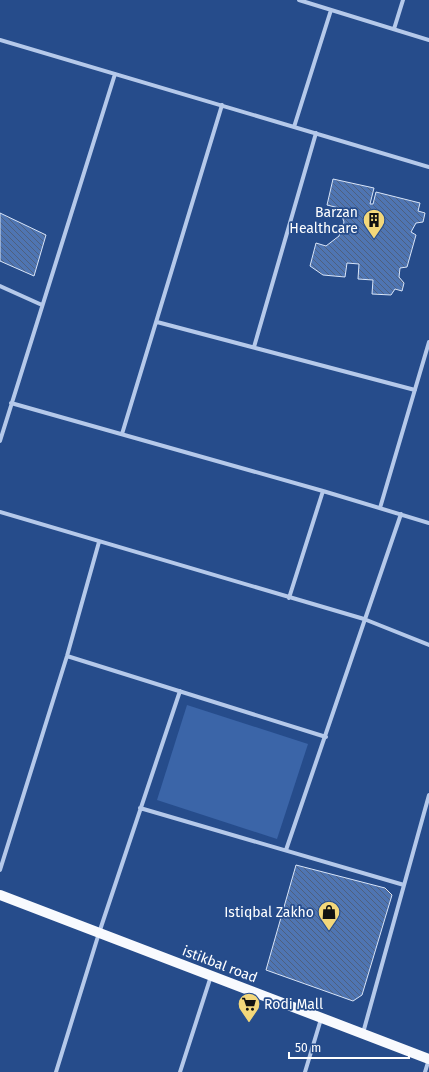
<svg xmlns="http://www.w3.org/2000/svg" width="429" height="1072" font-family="'Fira Sans',sans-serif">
<defs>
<pattern id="building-back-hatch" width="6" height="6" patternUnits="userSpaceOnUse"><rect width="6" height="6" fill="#4f75b2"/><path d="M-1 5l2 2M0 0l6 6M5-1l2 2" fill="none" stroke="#4e607f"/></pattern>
</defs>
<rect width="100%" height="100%" fill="#264c8b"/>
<path fill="#3b65a8" d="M 187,705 L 308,744 L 277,839 L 157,800 Z"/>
<path fill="url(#building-back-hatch)" stroke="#d9e5f8" d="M 333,179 L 374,188 L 370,204 L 373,204 L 376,192 L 420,203 L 418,211 L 425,213 L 423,222 L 416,223 L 411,232 L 416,235 L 407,267 L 400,268 L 399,277 L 404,283 L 402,291 L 395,289 L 391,295 L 372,294 L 373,280 L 358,279 L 359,264 L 347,263 L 345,277 L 323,275 L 310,266 L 316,243 L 326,246 L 339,236 L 344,222 L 339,208 L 327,205 Z
M 0,213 L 46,235 L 34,276 L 0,261 Z
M 296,865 L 385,888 L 392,895 L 362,995 L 353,1001 L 266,970 Z"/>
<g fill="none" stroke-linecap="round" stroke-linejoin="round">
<path stroke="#b5c9ea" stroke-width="4" d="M 299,0 L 429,40
M 394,29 L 403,0
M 0,40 L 429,167
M 294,127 L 331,10
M 0,286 L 42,305
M 157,322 L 415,390
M 254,347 L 316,133
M 11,403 L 323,491 L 429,523
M 122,434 L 222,105
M 0,441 L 115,74
M 380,508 L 429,342
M 0,512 L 364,619 L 429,645
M 289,598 L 323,491
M 67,656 L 326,737
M 140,808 L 404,885
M 286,850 L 401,514
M 0,870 L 67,656 L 99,542
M 363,1033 L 429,795
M 56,1072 L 99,933 L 180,691
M 180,1072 L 211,976
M 305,1072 L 321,1019
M 425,1072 L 429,1059"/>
<path stroke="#f8fafe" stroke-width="10" d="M 0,895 L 429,1059"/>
</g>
<defs>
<g id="building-pin" transform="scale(1.15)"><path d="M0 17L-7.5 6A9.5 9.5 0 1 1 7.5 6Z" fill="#f3d77a" stroke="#264c8b"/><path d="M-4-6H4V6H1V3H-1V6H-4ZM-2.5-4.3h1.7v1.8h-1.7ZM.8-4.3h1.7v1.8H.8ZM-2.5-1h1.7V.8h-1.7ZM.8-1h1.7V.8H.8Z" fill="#111"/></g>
<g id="shop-pin" transform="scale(1.15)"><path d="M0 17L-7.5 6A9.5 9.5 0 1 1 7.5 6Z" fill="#f3d77a" stroke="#264c8b"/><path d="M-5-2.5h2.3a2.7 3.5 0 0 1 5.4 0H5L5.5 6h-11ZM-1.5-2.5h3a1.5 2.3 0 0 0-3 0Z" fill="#111"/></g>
<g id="supermarket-pin" transform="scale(1.15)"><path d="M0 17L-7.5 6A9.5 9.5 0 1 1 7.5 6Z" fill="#f3d77a" stroke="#264c8b"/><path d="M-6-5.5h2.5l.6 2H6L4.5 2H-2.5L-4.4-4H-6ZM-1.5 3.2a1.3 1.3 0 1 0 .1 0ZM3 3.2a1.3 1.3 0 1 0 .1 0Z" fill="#111"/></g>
</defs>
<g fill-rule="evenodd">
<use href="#building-pin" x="374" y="220"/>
<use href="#shop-pin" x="329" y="912"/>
<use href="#supermarket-pin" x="249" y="1004"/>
</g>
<g text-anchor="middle" stroke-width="3.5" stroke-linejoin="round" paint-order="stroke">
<g font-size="14" fill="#fff" stroke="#264c8b" text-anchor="end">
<text x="358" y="217">Barzan<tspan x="358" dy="16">Healthcare</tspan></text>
<text x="314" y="917">Istiqbal Zakho</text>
<text x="264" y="1009" text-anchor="start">Rodi Mall</text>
</g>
<g font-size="14" fill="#fff" stroke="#264c8b">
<text transform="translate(220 964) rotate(21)" y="5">istikbal road</text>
</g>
</g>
<path d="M289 1052v6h120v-6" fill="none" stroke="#ffffff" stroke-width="2"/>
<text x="295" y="1052" font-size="12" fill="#ffffff" stroke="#264c8b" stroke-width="3" paint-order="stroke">50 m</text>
</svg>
